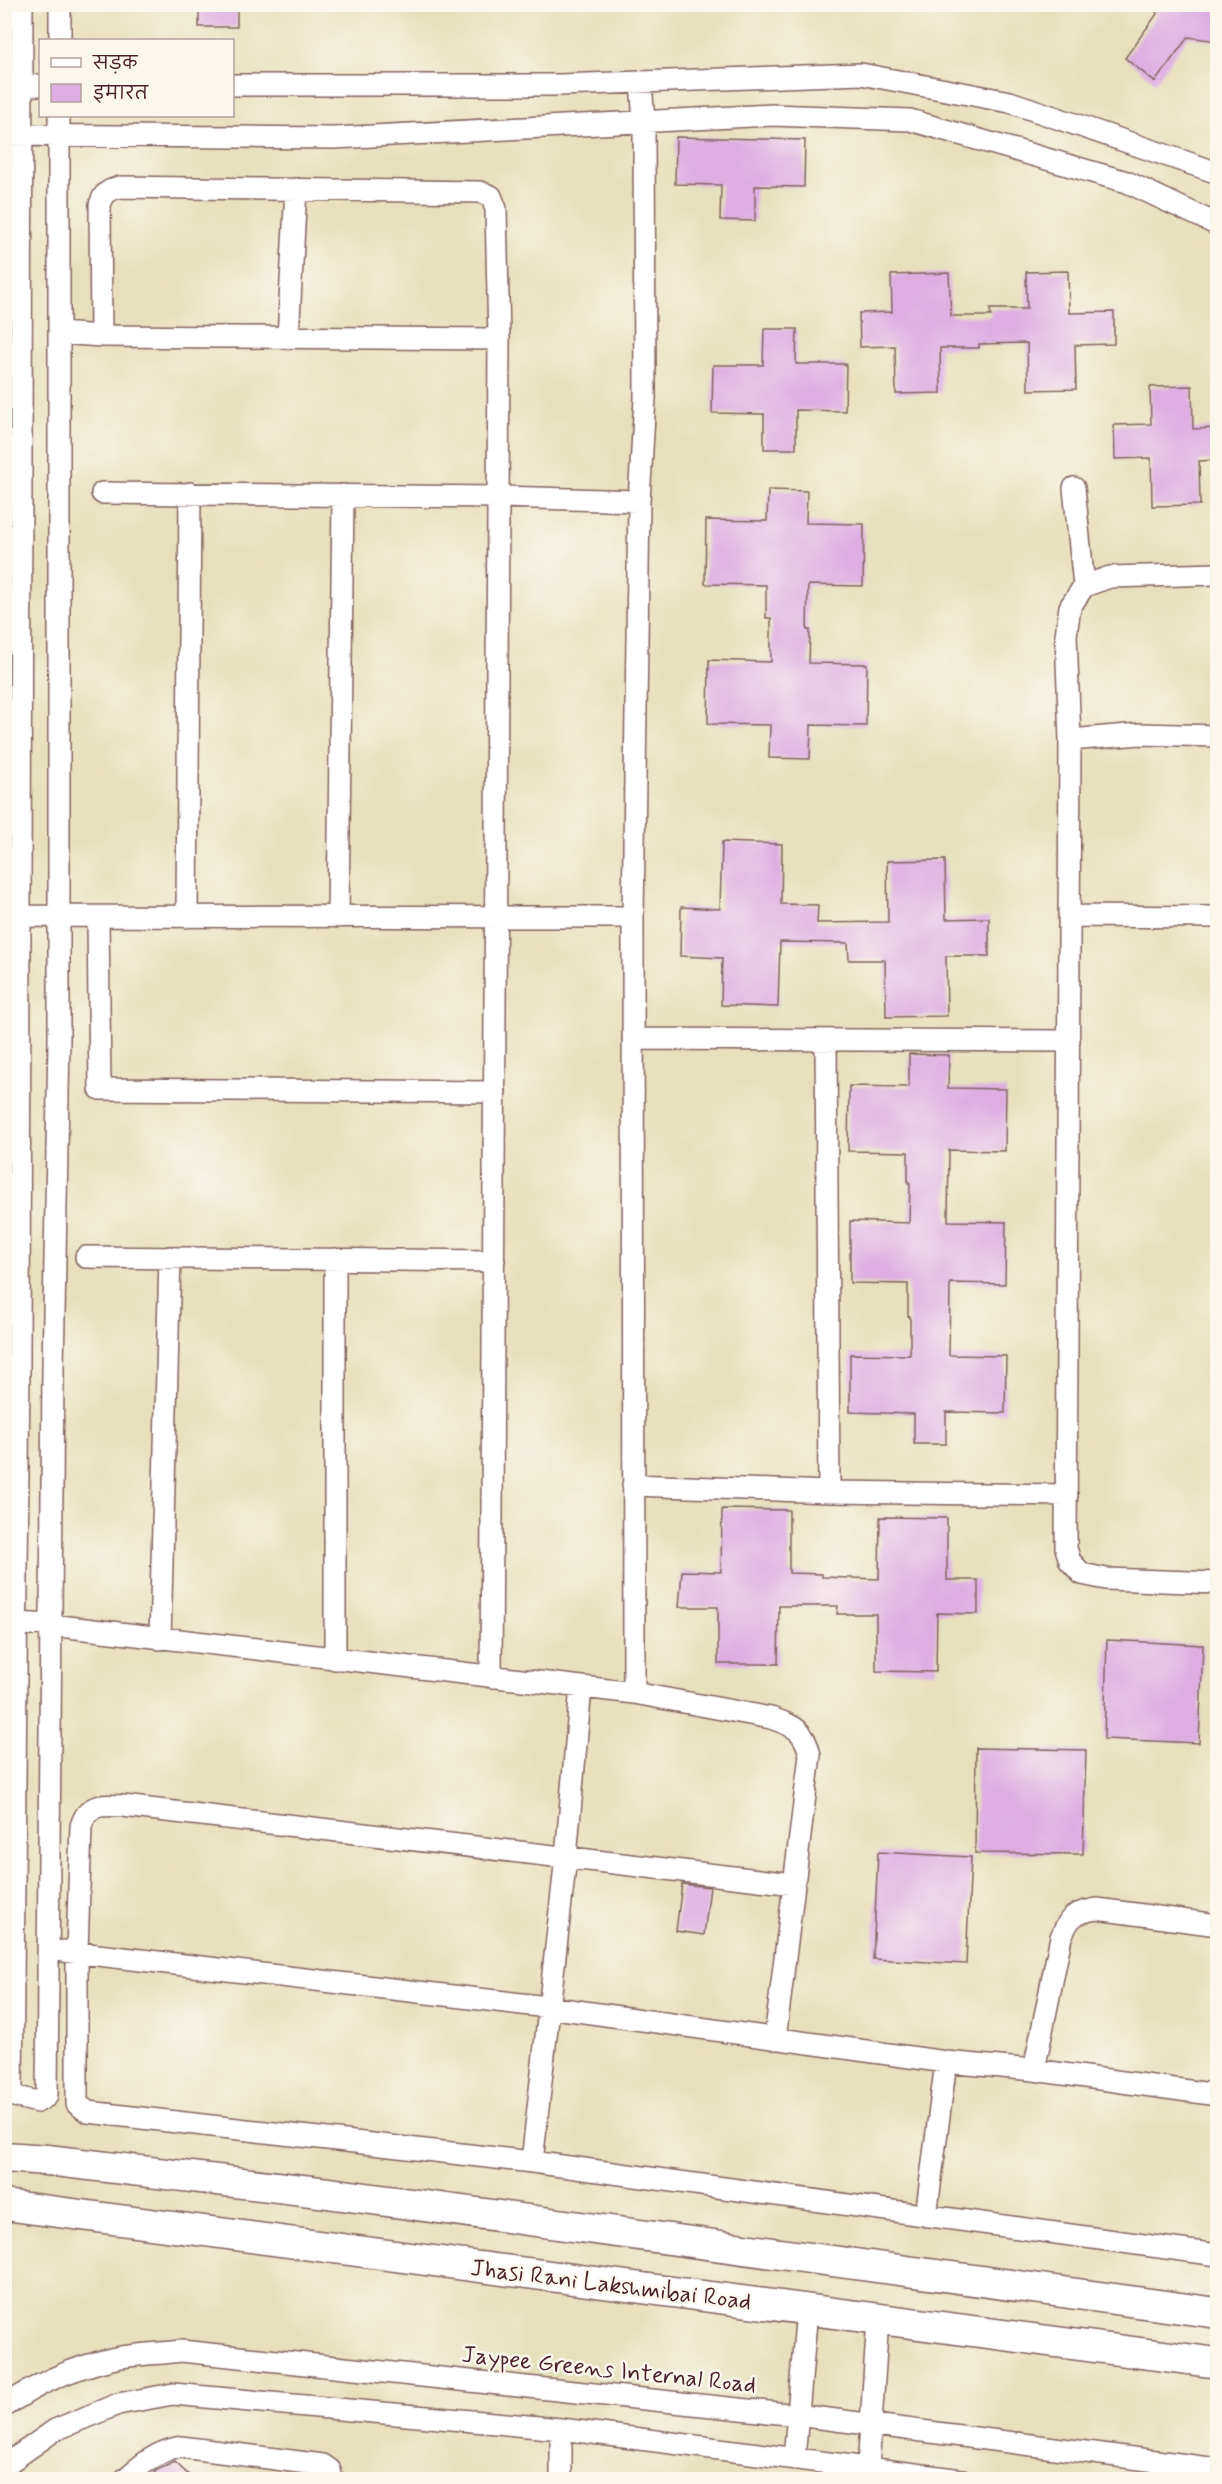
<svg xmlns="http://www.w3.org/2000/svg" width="1222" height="2484" font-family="Mynerve,'Playpen Sans Deva',sans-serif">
<rect width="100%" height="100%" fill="#fbf7ec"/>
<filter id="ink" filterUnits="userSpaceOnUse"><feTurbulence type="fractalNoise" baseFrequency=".0167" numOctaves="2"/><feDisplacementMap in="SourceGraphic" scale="12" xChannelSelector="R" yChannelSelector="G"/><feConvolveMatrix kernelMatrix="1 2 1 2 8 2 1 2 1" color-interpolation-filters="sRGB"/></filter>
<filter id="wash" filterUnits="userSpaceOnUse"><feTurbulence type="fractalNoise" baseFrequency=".008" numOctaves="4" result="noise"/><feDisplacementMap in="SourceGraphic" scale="24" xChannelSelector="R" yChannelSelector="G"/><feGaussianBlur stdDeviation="1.35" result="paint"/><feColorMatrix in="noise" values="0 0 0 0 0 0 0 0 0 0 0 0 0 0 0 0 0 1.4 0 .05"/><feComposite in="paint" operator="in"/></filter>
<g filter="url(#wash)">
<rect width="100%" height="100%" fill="#e7e0bc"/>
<g id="blocks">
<path fill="#deaee3" d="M 199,4 L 237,4 L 237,27 L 199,27 Z
M 1153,4 L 1218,4 L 1218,41 L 1188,37 L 1155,82 L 1125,58 L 1157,14 Z
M 676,137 L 805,140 L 804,187 L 755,186 L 755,221 L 720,220 L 721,185 L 675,184 Z
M 1068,271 L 1069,313 L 1114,312 L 1114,344 L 1075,345 L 1076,389 L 1028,390 L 1027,343 L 979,344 L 979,348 L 940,348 L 941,393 L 896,394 L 895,346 L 860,347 L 859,313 L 892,312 L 891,275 L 949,273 L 951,316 L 991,316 L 990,309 L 1027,309 L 1026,272 Z
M 764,329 L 797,329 L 796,364 L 846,364 L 845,411 L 796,410 L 796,449 L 764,449 L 764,414 L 712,413 L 713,365 L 763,365 Z
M 1192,386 L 1193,429 L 1218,428 L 1218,460 L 1199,461 L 1200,505 L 1152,506 L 1151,458 L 1115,459 L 1114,425 L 1151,424 L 1150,387 Z
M 768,490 L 807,491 L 806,523 L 864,524 L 863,586 L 808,585 L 807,630 L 810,630 L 809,663 L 867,664 L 866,726 L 811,725 L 810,759 L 769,758 L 770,725 L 708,724 L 709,660 L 771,662 L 771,618 L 766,618 L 766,585 L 705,584 L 706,520 L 767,521 Z
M 722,842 L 782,844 L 781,904 L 818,905 L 817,923 L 888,922 L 887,861 L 945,860 L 946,919 L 989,918 L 989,956 L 946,956 L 947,1016 L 886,1017 L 885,960 L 849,960 L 848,943 L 780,942 L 778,1007 L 721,1005 L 722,958 L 680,956 L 681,907 L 720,909 Z
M 909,1054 L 949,1055 L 948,1088 L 1006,1089 L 1005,1151 L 949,1150 L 948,1221 L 1006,1222 L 1005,1284 L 950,1283 L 949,1355 L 1006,1356 L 1005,1413 L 946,1412 L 946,1444 L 914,1444 L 914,1414 L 850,1412 L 850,1354 L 910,1355 L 910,1316 L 908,1316 L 908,1284 L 850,1283 L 850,1221 L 909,1223 L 910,1183 L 908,1183 L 908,1152 L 848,1151 L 849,1086 L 909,1087 Z
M 722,1509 L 789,1510 L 789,1573 L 822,1574 L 822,1577 L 879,1579 L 880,1517 L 947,1518 L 947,1580 L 978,1580 L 978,1614 L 937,1613 L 936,1672 L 876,1671 L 876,1614 L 837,1614 L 838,1606 L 779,1606 L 778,1664 L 718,1664 L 718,1607 L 679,1607 L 682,1571 L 721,1572 Z
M 1107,1640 L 1203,1645 L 1199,1743 L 1104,1739 Z
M 976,1748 L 1086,1750 L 1083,1854 L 975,1853 Z
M 878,1852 L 971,1857 L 966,1964 L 873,1959 Z
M 682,1884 L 710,1887 L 704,1935 L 676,1931 Z
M 175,2462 L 194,2480 L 148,2480 L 157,2470 Z"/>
</g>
</g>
<g filter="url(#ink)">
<use href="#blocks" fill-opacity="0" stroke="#81635e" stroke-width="1.5"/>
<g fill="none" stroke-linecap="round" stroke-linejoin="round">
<g stroke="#81635e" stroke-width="24">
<path id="street" d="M 22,4 L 19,1368 L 12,2089 L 14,2096 L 37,2102 L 47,2096 L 53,1370 L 59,1039 L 59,116
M 60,40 L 60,4
M 232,85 L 560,85 L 861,74 L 1010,102 L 1218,173
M 4,86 L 40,85
M 4,135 L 334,138 L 772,115 L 910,120 L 1127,182 L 1218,225
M 59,333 L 101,336 L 499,339
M 101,336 L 100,205 C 103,193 109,190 120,187 L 480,192 L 491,196 L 496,209 L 499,339 L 491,1677
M 288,338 L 296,189
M 1074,488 L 1084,586 L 1070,607 L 1066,635 L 1070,740 L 1066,1548 L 1070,1561 L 1082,1574 L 1106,1579 L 1218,1583
M 102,493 L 498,497 L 639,501
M 1084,586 L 1110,577 L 1218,574
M 1070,740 L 1140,734 L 1218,736
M 20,916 L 633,917
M 1069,916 L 1218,917
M 98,917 L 100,1089 L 495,1092
M 187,917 L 190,493
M 338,917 L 343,495
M 633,1039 L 1069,1041
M 826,1040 L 829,1492
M 86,1257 L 494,1261
M 335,1259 L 335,1659
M 633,1485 L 829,1492 L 1067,1495
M 16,1623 L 51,1625 L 634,1693 L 771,1718 C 794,1726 804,1729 810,1755 L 775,2039
M 160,1639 L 170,1257
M 634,1693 L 633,917 L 639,501 L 645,398 L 644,122 L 641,82
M 794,1884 L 123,1806 C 102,1805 88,1803 81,1826 L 77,1952 L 77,2104 L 88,2112 L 532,2162 L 1218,2255
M 63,1951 L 548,2007 L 946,2062 L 1034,2070 L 1218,2095
M 1034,2070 L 1061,1937 C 1070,1915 1074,1913 1097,1909 L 1218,1925
M 532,2162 L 566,1857 L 581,1687
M 926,2216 L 946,2062
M 4,2407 C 36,2384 73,2368 111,2359 C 133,2354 158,2354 181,2351 L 797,2415 L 1218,2469
M 561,2429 L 561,2480
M 794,2459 L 807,2310
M 4,2466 L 55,2430 L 118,2404 L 173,2394 L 561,2429 L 962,2480
M 868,2468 L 878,2319
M 124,2480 C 142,2464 157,2451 181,2447 L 323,2465 L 330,2470 L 332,2480"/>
</g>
<g stroke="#81635e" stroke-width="33">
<path id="secondary" d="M 4,2157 L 47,2160 L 328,2193 L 1218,2313
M 4,2205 L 1218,2363"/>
</g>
<use href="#street" stroke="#fff" stroke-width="21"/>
<use href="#secondary" stroke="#fff" stroke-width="30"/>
</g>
</g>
<g text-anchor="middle" stroke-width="5" stroke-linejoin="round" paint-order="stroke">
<g font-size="24" fill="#4a1f2b" stroke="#fbf7ec">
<text transform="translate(611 2284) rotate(7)" y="8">Jhasi Rani Lakshmibai Road</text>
<text transform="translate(609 2369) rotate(6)" y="8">Jaypee Greens Internal Road</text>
</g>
</g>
<rect width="1222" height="2484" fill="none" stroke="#fbf7ec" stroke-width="24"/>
<rect x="39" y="39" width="195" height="78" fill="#fbf7ec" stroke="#b4a19f" stroke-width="1.5"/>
<rect x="51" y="58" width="30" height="9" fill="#ffffff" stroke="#b4a19f" stroke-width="1.5"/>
<text x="93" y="69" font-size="18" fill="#4a1f2b">सड़क</text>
<rect x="51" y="84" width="30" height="18" fill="#deaee3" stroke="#b4a19f" stroke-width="1.5"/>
<text x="93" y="99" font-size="18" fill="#4a1f2b">इमारत</text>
</svg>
